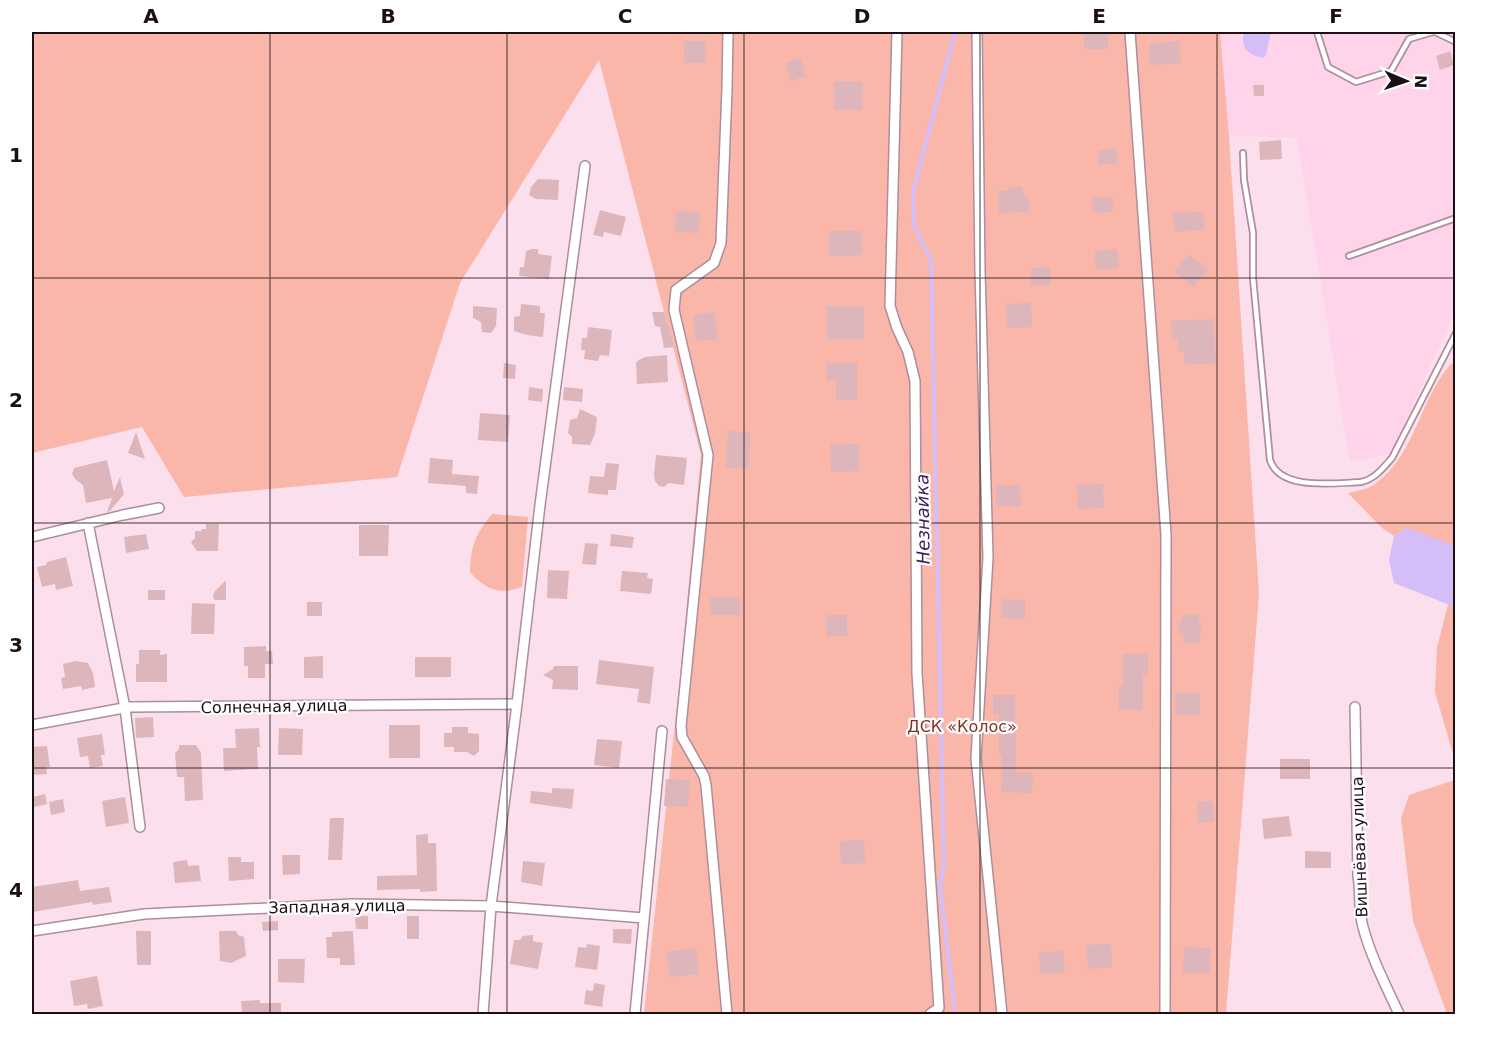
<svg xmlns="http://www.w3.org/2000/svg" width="1487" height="1046" font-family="'DejaVu Sans',sans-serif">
<rect width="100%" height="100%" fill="#fcdfed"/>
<path fill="#ffd3e9" d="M 1220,32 L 1455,32 L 1455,311 L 1391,454 L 1350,462 L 1297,138 L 1229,136 Z"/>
<path fill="#f9b6a9" d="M 32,32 L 1220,32 L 1229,136 L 1259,594 L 1226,1014 L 644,1014 L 680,677 L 701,455 L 599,60 L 460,283 L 397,477 L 184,497 L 142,427 L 32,453 Z
M 1455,360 L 1455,547 L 1407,528 L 1394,536 L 1382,528 L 1348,493 C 1357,491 1368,489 1375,484 C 1418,453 1420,393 1455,360 Z
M 492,514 L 528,517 L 522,587 C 499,595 486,590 470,572 C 471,546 475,535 492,514 Z
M 1448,604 L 1455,607 L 1455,761 L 1435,692 L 1437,648 Z
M 1455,780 L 1456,1014 L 1447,1014 L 1413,921 L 1401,818 L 1409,795 Z"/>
<path fill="#d5bdf7" d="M 1244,32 L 1271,32 L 1266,55 L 1263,58 C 1247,55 1240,47 1244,32 Z
M 1407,528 L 1455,546 L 1455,607 L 1394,583 L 1389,560 L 1394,536 Z"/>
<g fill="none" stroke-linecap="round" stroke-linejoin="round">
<path stroke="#d5bdf7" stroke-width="4" d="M 955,1014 L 940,884 L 944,864 L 931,261 L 914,225 L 913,192 L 955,32"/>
</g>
<path fill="#ddb6bb" d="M 1084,32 L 1108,32 L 1108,49 L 1084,49 Z
M 684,41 L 706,41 L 706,63 L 684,63 Z
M 1179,41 L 1181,63 L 1150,65 L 1149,44 Z
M 1450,51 L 1454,65 L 1440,70 L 1436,56 Z
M 800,58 L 806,76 L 791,81 L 785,63 Z
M 834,81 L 863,82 L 862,110 L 834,110 Z
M 1253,85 L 1264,85 L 1264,96 L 1254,96 Z
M 1281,140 L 1282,159 L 1260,160 L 1259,142 Z
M 1117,149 L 1117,164 L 1098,164 L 1098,150 Z
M 538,179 L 559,180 L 558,200 L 536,199 L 529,195 L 531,187 Z
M 1009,187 L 1023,187 L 1023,194 L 1029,198 L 1029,212 L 999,213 L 998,191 L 1009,190 Z
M 1112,197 L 1113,212 L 1093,213 L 1092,198 Z
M 600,210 L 626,217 L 621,236 L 604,232 L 603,237 L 593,235 Z
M 676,211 L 700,212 L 699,233 L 675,232 Z
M 1203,212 L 1204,230 L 1175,232 L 1173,213 Z
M 829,231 L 862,231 L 862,255 L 829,256 Z
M 532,249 L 538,249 L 538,254 L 552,256 L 549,279 L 519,276 L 520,267 L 524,267 L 526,251 Z
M 1117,249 L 1119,268 L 1096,270 L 1095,251 Z
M 1189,254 L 1208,269 L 1193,287 L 1174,271 Z
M 1050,267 L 1051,285 L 1031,285 L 1031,268 Z
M 1031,303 L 1032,327 L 1007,328 L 1006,304 Z
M 521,304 L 540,306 L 540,313 L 545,313 L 543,337 L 527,335 L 514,331 L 514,317 L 520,316 Z
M 473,306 L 497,308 L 496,326 L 491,333 L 482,332 L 481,322 L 473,318 Z
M 826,306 L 864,307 L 864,339 L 826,339 Z
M 652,312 L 664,312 L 674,347 L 664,348 L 660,327 L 655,326 Z
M 714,312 L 718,339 L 696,341 L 693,315 Z
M 1214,319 L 1216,363 L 1185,365 L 1184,351 L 1178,352 L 1178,338 L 1172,339 L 1171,321 Z
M 588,327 L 612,330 L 609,356 L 600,355 L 598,361 L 584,359 L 585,350 L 581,350 L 582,338 L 587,338 Z
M 667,355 L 668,382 L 637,384 L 636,363 L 639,360 L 645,357 Z
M 504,363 L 516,365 L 515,379 L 503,378 Z
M 826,363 L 857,363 L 857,400 L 836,400 L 836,380 L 826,380 Z
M 529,387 L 543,389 L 542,402 L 528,400 Z
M 564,387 L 583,389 L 582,402 L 563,400 Z
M 580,409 L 597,417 L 595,434 L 590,445 L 572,444 L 572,437 L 568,433 L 570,420 L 577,418 Z
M 480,413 L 510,415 L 508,442 L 478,440 Z
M 728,431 L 750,432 L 749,469 L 726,468 Z
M 136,432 L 145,459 L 128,453 Z
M 859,444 L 859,471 L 831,472 L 830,445 Z
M 656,455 L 687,458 L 684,485 L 668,483 L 664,487 L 659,486 L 655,481 L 654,475 Z
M 430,458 L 453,460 L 452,474 L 479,476 L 477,494 L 466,493 L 466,486 L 428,483 Z
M 107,460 L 114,491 L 120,477 L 124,494 L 110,511 L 107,512 L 112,498 L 86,503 L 83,485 L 76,480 L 72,474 L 74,468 Z
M 606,463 L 619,464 L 616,490 L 608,490 L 608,495 L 588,493 L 590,476 L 604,477 Z
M 1103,484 L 1104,508 L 1078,509 L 1077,485 Z
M 996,485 L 1020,485 L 1021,506 L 996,506 Z
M 206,524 L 219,524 L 218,551 L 197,551 L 191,542 L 195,538 L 195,531 L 201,531 L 202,529 L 206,529 Z
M 359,525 L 389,525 L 388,556 L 359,556 Z
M 146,534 L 149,549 L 126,553 L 124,537 Z
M 611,534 L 634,537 L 632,548 L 610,546 Z
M 585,543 L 598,544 L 596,565 L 582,564 Z
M 66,557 L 73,586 L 56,590 L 55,584 L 42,587 L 37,567 L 46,565 L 47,562 Z
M 548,570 L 569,571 L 567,599 L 547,598 Z
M 622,571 L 648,573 L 647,578 L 653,579 L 651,594 L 620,591 Z
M 226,580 L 226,600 L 214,600 L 213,595 L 215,591 Z
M 148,590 L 165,590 L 165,600 L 148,600 Z
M 710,597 L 739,597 L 740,615 L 710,615 Z
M 1002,599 L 1025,600 L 1025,619 L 1001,618 Z
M 307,602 L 322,602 L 322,616 L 307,616 Z
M 192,603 L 215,604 L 214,634 L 191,634 Z
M 1184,614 L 1199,615 L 1199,622 L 1202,622 L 1199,643 L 1183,643 L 1183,634 L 1179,634 L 1179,623 L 1182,621 Z
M 826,615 L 847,615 L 847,636 L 826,636 Z
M 266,646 L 266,651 L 272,651 L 273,664 L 265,664 L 265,678 L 248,678 L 248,666 L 244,666 L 244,647 Z
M 139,650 L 160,650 L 160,655 L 167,654 L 167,682 L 136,682 L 136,664 L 139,664 Z
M 1123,654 L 1148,654 L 1148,674 L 1143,674 L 1143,710 L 1119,710 L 1119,686 L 1123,686 Z
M 323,656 L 323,678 L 304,678 L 304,657 Z
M 415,657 L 451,657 L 451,677 L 415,677 Z
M 599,660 L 654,667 L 650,704 L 637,702 L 639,689 L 596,684 Z
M 76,661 L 88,663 L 93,673 L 95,687 L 82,690 L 81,686 L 63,689 L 61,678 L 65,677 L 63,664 Z
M 554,666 L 578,666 L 578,690 L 552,689 L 553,680 L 543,675 L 553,669 Z
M 1175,693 L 1200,693 L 1200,715 L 1175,715 Z
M 993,695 L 1015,695 L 1016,772 L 1033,772 L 1032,793 L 1001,792 L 1002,756 L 999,756 L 999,714 L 993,714 Z
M 153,717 L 154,737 L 136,738 L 135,718 Z
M 389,725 L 420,725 L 420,758 L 389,758 Z
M 452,727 L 468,727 L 468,733 L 479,734 L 479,751 L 474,756 L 467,752 L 454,752 L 454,747 L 444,747 L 444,733 L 452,733 Z
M 259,728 L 260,747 L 257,747 L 258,769 L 224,771 L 223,748 L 236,748 L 235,729 Z
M 279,728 L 303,729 L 302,755 L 278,755 Z
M 102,734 L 105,755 L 101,755 L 103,766 L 90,768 L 88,756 L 80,757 L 77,738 Z
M 597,739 L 622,741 L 619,768 L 594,765 Z
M 179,745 L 196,745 L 201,753 L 203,800 L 185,801 L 184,777 L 177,777 L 175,753 L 179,749 Z
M 47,746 L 50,767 L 46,767 L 47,774 L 33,775 L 32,769 L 32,747 Z
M 1280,759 L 1310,759 L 1310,779 L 1280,779 Z
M 666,779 L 690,780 L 688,807 L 664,806 Z
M 552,788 L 574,789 L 572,809 L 530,803 L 531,791 L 552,793 Z
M 45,794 L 47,804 L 34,807 L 32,797 Z
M 125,797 L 129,823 L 106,827 L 102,801 Z
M 63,799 L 65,812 L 51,815 L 49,802 Z
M 1213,801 L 1214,822 L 1198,823 L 1197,802 Z
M 1289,816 L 1292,836 L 1264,839 L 1262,819 Z
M 330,818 L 344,818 L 342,860 L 328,860 Z
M 428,834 L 428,843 L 436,843 L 437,891 L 420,892 L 420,889 L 377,890 L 377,876 L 417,875 L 416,835 Z
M 864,840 L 865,863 L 841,864 L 840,841 Z
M 1305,851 L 1331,852 L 1331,868 L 1305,868 Z
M 282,855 L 300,855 L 300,874 L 283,875 Z
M 228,857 L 241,857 L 241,862 L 254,862 L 254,879 L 229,881 Z
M 187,860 L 188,866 L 199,865 L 201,881 L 175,883 L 173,862 Z
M 523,861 L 545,863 L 542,886 L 521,882 Z
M 78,880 L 80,891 L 109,887 L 112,902 L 93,905 L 92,902 L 33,912 L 32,887 Z
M 355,916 L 368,916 L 368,929 L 356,929 Z
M 407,916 L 419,916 L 419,939 L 407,939 Z
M 278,921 L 278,930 L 263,931 L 262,922 Z
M 613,929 L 632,929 L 631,944 L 613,943 Z
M 136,931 L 151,931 L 151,965 L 137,965 Z
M 219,931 L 236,931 L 238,935 L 244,937 L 246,956 L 231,963 L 220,961 Z
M 353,931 L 355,965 L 340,965 L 340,958 L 327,958 L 326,937 L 332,937 L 332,932 Z
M 533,935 L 533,941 L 543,943 L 538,969 L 510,964 L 514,940 L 520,940 L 523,936 Z
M 587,944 L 600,946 L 597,970 L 575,967 L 578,947 L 586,948 Z
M 1111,944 L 1112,967 L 1088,969 L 1086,945 Z
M 1184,947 L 1210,948 L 1210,973 L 1183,973 Z
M 696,948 L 699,974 L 670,977 L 667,952 Z
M 1063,951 L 1065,973 L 1040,974 L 1039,952 Z
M 278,959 L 305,959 L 304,983 L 278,982 Z
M 97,976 L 103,1006 L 88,1009 L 87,1004 L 74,1006 L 70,981 Z
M 594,983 L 605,985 L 602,1007 L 584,1004 L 586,990 L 593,991 Z
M 260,1000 L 260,1003 L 281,1003 L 281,1014 L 242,1014 L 241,1001 Z"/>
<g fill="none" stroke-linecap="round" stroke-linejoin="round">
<g stroke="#ae8d9d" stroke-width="8">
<path id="service" d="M 1317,32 L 1328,67 L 1356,82 L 1391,71 L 1409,39 L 1433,32
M 1435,32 L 1456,42
M 1243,153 L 1244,180 L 1253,233 L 1253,278 L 1270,460 C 1280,491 1334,483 1361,482 C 1375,479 1383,468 1392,458 L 1456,333
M 1349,256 L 1456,218"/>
</g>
<g stroke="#ae8d9d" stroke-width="12">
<path id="minor" d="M 897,32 L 890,306 L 897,328 L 908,352 L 915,381 L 917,673 L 939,1008 L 930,1014
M 977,32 L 980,271 L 988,558 L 976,758 L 1002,1014
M 1130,32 L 1166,535 L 1165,1014
M 88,523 L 125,708 L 140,827
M 32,537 L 123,515 L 159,508
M 1355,707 L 1358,876 C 1361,893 1358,910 1363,927 C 1371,957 1386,986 1399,1014
M 32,725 L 129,707 L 517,704
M 32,931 L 144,914 L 352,904 L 491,906 L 644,918
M 483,1014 L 491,906 L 517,704 L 540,505 L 585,166
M 635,1014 L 662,731
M 727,1014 L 706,785 L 704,776 L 682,737 L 681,726 L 708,455 L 674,310 L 676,290 L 714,263 L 721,243 L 727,89 L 728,32"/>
</g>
<use href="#service" stroke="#fff" stroke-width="4.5"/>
<use href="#minor" stroke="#fff" stroke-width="9"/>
</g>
<path fill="none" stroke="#1b0f15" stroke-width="1.5" stroke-opacity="0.55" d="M 270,32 L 270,1014M 507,32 L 507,1014M 744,32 L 744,1014M 980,32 L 980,1014M 1217,32 L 1217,1014M 32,278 L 1456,278M 32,523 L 1456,523M 32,768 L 1456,768"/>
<g text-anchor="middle" stroke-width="4.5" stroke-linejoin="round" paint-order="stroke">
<g font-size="16" fill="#1b0f15" stroke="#fff">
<text transform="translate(274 706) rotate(-1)" y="6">Солнечная улица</text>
<text transform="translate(1359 847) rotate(-92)" y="6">Вишнёвая улица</text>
<text transform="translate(337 906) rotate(-1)" y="6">Западная улица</text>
</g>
<g font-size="16" fill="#803024" stroke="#fff">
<text x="962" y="732">ДСК «Колос»</text>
</g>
<g font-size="18" font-style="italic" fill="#3e1d5f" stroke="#fff">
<text transform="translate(923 519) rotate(-91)" y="6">Незнайка</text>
</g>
</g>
<rect width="1487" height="1046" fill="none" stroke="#ffffff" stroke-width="66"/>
<g transform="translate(1406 81) rotate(92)" stroke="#ffffff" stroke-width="4.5" paint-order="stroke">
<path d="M0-4.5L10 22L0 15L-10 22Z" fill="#1b0f15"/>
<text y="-9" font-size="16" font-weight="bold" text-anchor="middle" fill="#1b0f15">N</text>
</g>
<rect x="33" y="33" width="1421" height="980" fill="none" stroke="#1b0f15" stroke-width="2"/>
<g font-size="20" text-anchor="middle" font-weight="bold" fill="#1b0f15">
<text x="151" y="23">A</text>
<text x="388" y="23">B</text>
<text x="625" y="23">C</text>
<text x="862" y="23">D</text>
<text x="1099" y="23">E</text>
<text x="1336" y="23">F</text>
<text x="16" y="162">1</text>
<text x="16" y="407">2</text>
<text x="16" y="652">3</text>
<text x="16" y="897">4</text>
</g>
</svg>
